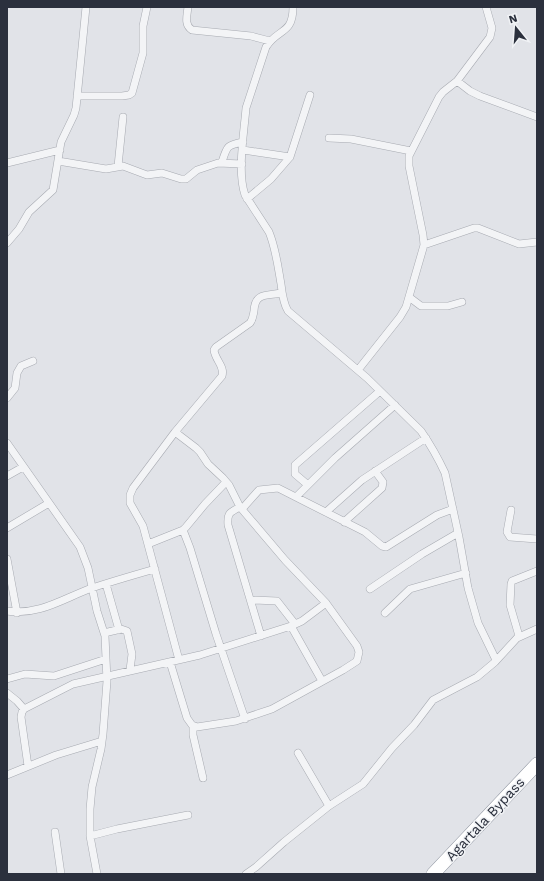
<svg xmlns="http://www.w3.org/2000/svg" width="544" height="881" font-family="'Work Sans',sans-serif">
<rect width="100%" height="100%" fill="#e1e3e8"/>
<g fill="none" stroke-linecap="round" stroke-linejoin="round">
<g stroke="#a7aab1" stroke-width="8">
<path id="street" d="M 188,7 C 187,16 184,25 192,30 L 251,36 L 270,41
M 293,7 C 293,35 278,28 266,47 L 246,108 C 244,133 237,172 245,195 L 269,232 C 276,249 278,267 281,284 C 282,293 283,303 288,311 L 367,378 L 421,431 C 430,444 438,458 445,473 L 459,537 L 468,588 L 478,623 L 496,660
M 457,81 L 470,91 L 480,96 L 537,117
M 77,96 L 122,96 L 129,95 L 132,93 L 143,53 L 143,26 L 147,7
M 329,138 L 351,139 L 411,151
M 243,150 L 290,157
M 58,161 L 106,169 L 123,166 L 147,175 L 162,173 L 181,179 L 186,179 L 197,170 L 218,163 L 242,164
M 222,162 C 227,146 227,145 243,142
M 7,163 L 60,150
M 118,166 L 123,117
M 247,199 L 271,179 L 290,157 L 310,95
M 7,243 L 19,229 L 29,212 L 53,190 L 61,142 L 74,115 L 76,108 L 86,7
M 424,245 L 474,228 L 478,228 L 519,244 L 537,242
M 409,297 L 421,306 L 448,306 L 462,302
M 358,370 L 400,317 L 406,307 L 424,245 L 423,235 L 409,166 L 409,156 L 439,97 L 443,92 L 457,81 L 490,37 L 492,28 L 486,7
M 7,398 L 15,388 L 17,373 L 21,366 L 33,361
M 7,443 L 80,547 L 88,568 L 97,611 L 105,636 L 107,681 L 103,734 L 101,749 L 92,787 L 90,809 L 90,836 L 97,874
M 7,476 L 23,467
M 308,485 L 295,474 L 295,465 L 380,391
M 296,497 L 335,458 L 395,405
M 240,507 C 230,512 227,513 228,525 L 261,636
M 242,509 L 259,490 L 278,488 L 365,532 L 382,546 L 386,547 L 437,515 L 453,509
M 511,510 L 507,532 L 510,537 L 537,539
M 326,512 L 362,480 L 426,438
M 344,522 L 382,488 L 383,482 L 375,471
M 7,528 L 49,503
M 183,530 L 190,548 L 216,634 L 245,719
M 148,544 L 183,530 L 186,527 L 205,504 L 226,482
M 7,559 L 17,613
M 106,584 L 119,630
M 370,589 L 422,554 L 458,533
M 251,600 L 277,601 L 295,624
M 7,611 C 39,616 64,598 92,588 C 113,581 134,575 155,569
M 385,613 L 410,589 L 466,573
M 291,626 L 322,681
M 104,633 L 121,629 L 127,631 L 132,654 L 130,670
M 519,636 L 510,605 L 511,584 L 512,581 L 537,571
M 179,660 L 143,526 L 130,503 L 130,495 L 133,488 L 175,432 L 222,376 C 225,366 215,360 214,350 L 216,347 L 250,323 C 253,319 253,316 254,311 C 255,292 267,296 282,293
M 170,662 L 187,718 L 192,725 L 197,727 L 236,721 L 272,709 L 343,670 L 357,661 L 359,652 L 357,646 L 326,603 L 285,560 L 240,507 L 229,485 L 223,478 L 208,464 L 200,452 L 196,448 L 175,432
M 7,679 L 25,674 L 54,676 L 106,659
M 7,693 L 17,701 L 24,709
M 193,726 L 193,735 L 203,778
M 298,753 L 329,806
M 28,766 L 21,717 L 22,712 L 24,709 L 73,684 L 200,655 L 291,626 L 302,621 L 326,603
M 7,775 L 56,755 L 102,741
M 55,832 L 61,874
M 90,836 L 117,829 L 188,815
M 246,874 L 256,867 L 284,842 L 329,806 L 363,784 L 392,748 L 414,725 L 433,700 L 477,677 L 495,662 L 517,638 L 537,629"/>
</g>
<g stroke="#8a909c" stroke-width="14">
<path id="highway" d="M 433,874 L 537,764"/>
</g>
<use href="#street" stroke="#f3f4f6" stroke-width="7"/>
<use href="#highway" stroke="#fff" stroke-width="13"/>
</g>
<g text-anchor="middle" stroke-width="3" stroke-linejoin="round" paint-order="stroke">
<g font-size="14" fill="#2b303d" stroke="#f0f2f5">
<text transform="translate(485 819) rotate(-47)" y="5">Agartala Bypass</text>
</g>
</g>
<rect width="544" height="881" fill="none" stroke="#2b303d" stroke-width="16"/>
<g transform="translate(516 28) rotate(343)" stroke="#f0f2f5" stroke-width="3" paint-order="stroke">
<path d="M0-3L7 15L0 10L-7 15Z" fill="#2b303d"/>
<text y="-6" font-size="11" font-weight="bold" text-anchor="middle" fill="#2b303d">N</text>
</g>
</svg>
